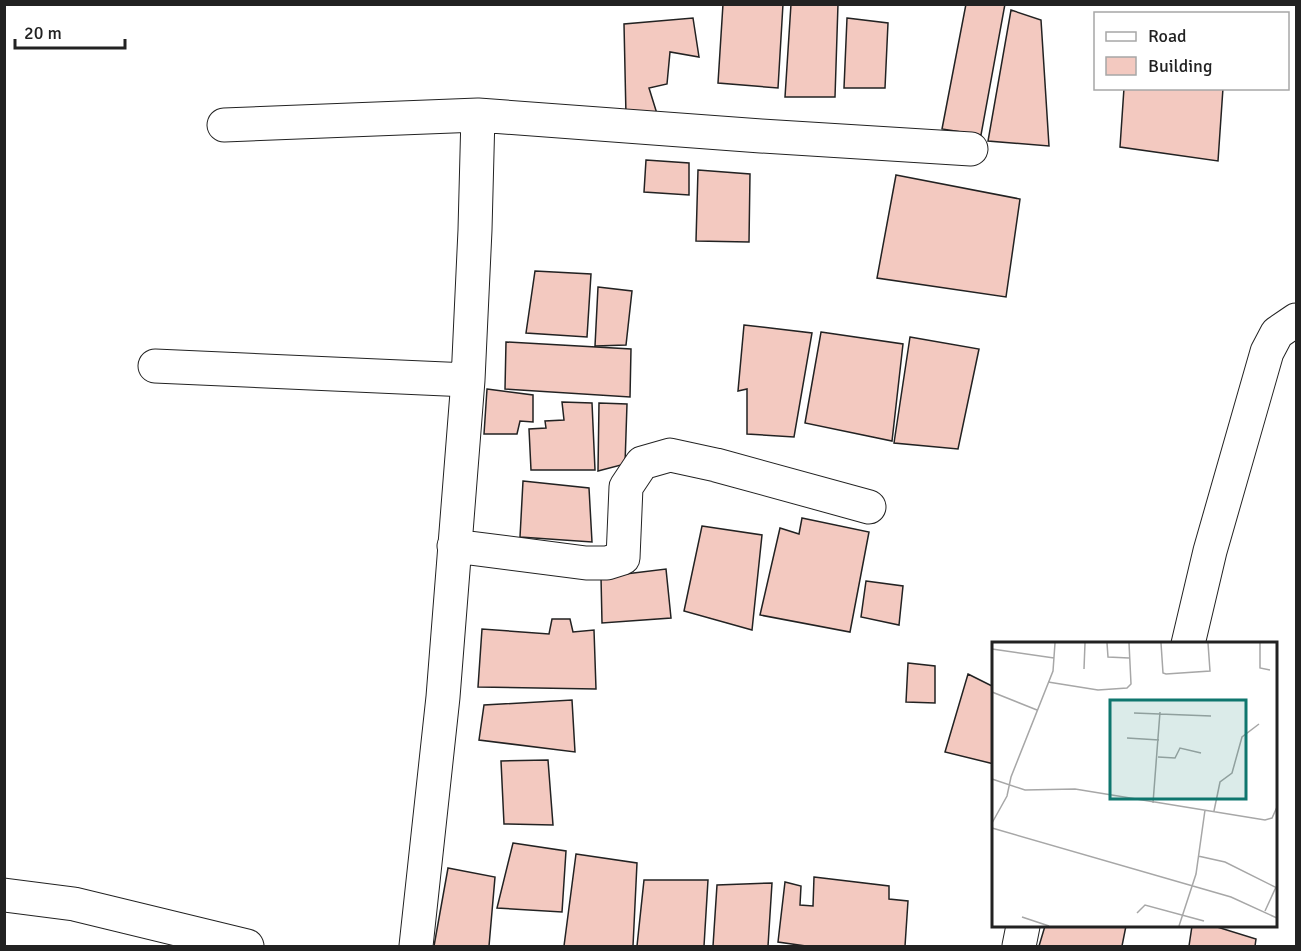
<svg xmlns="http://www.w3.org/2000/svg" width="1301" height="951" font-family="Signika,sans-serif">
<rect width="100%" height="100%" fill="#fff"/>
<path fill="#f3c9c0" stroke="#222" stroke-width="1.5" d="M 723,4 L 783,4 L 778,88 L 718,83 Z
M 791,4 L 838,4 L 835,97 L 785,97 Z
M 966,4 L 1005,4 L 981,135 L 942,129 Z
M 1011,10 L 1041,20 L 1049,146 L 988,141 Z
M 693,18 L 699,57 L 670,52 L 667,84 L 649,88 L 658,117 L 626,116 L 624,24 Z
M 847,18 L 888,23 L 885,88 L 844,88 Z
M 1124,88 L 1223,88 L 1218,161 L 1120,147 Z
M 646,160 L 689,163 L 689,195 L 644,192 Z
M 698,170 L 750,174 L 749,242 L 696,241 Z
M 896,175 L 1020,199 L 1006,297 L 877,278 Z
M 535,271 L 591,274 L 587,337 L 526,333 Z
M 598,287 L 632,291 L 626,345 L 595,346 Z
M 744,325 L 812,333 L 794,437 L 747,434 L 747,389 L 738,391 Z
M 821,332 L 903,344 L 892,441 L 805,423 Z
M 910,337 L 979,349 L 958,449 L 894,443 Z
M 506,342 L 631,349 L 630,397 L 505,389 Z
M 487,389 L 533,395 L 533,422 L 520,421 L 517,434 L 484,434 Z
M 562,402 L 592,403 L 595,470 L 531,470 L 529,429 L 546,428 L 545,421 L 564,420 Z
M 599,403 L 627,404 L 625,464 L 598,471 Z
M 523,481 L 589,488 L 592,542 L 520,537 Z
M 802,518 L 869,532 L 850,632 L 760,615 L 780,528 L 799,534 Z
M 702,526 L 762,535 L 752,630 L 684,611 Z
M 666,569 L 671,618 L 602,623 L 601,577 Z
M 866,581 L 903,586 L 899,625 L 861,617 Z
M 552,619 L 570,619 L 573,632 L 594,630 L 596,689 L 478,687 L 482,629 L 549,634 Z
M 908,663 L 935,666 L 935,703 L 906,702 Z
M 968,674 L 994,687 L 994,764 L 945,752 Z
M 572,700 L 575,752 L 479,740 L 484,705 Z
M 548,760 L 553,825 L 504,824 L 501,761 Z
M 513,843 L 566,851 L 562,912 L 497,908 Z
M 576,854 L 637,863 L 633,946 L 564,946 Z
M 448,868 L 495,877 L 489,946 L 434,946 Z
M 814,877 L 889,886 L 889,899 L 908,901 L 905,946 L 806,946 L 778,942 L 785,882 L 801,886 L 800,905 L 813,906 Z
M 644,880 L 708,880 L 704,946 L 637,946 Z
M 772,883 L 768,946 L 713,946 L 717,885 Z
M 1045,926 L 1126,926 L 1122,946 L 1039,946 Z
M 1192,926 L 1214,926 L 1256,939 L 1255,946 L 1189,946 Z"/>
<g fill="none" stroke-linecap="round" stroke-linejoin="round">
<g stroke="#222" stroke-width="35">
<path id="minor" d="M 224,125 L 478,115 L 761,136 L 971,149
M 155,366 L 468,380
M 454,546 L 586,563 L 607,563 L 623,558 L 626,487 L 642,463 L 670,455 L 716,465 L 869,507
M 1188,644 L 1210,551 L 1267,352 L 1277,333 L 1296,320
M 4,895 L 74,904 L 247,946
M 416,946 L 443,697 L 468,380 L 475,230 L 478,115
M 1019,946 L 1023,926"/>
</g>
<use href="#minor" stroke="#fff" stroke-width="33"/>
</g>
<g transform="translate(992 642)">
<rect width="285" height="285" fill="#fff"/>
<path fill="none" stroke="#a7a7a7" stroke-width="1.5" d="M 115,1 L 116,15 L 137,16M 169,1 L 171,31 L 174,32 L 218,29 L 216,1M 268,1 L 268,26 L 278,28M 0,7 L 62,16M 92,27 L 93,1M 56,40 L 106,48 L 135,46 L 139,42 L 137,1M 0,50 L 45,68M 142,71 L 219,74M 135,96 L 167,98M 166,115 L 183,116 L 188,106 L 209,111M 0,137 L 33,148 L 83,147 L 273,178 L 280,176 L 285,165M 161,161 L 168,70M 222,169 L 228,140 L 240,131 L 250,95 L 267,82M 0,181 L 15,154 L 19,135 L 61,29 L 63,1M 0,186 L 239,255 L 285,276M 206,214 L 233,220 L 285,246M 273,269 L 284,245M 145,271 L 153,263 L 212,279M 30,275 L 57,284M 187,284 L 204,232 L 213,168"/>
<path fill="#0f766e" fill-opacity="0.15" stroke="#0f766e" stroke-width="3" d="M 118,58 L 254,58 L 254,157 L 118,157 Z"/>
<rect width="285" height="285" fill="none" stroke="#222" stroke-width="3"/>
</g>
<rect width="1301" height="951" fill="none" stroke="#222222" stroke-width="12"/>
<rect x="1094" y="12" width="195" height="78" fill="#ffffff" stroke="#a7a7a7" stroke-width="1.5"/>
<rect x="1106" y="32" width="30" height="9" fill="#ffffff" stroke="#a7a7a7" stroke-width="1.5"/>
<text x="1148" y="42" font-size="18" fill="#222222">Road</text>
<rect x="1106" y="57" width="30" height="18" fill="#f3c9c0" stroke="#a7a7a7" stroke-width="1.5"/>
<text x="1148" y="72" font-size="18" fill="#222222">Building</text>
<path d="M15 39v9h110v-9" fill="none" stroke="#222222" stroke-width="3"/>
<text x="24" y="39" font-size="18" fill="#222222" stroke="#ffffff" stroke-width="4.5" paint-order="stroke">20 m</text>
</svg>
